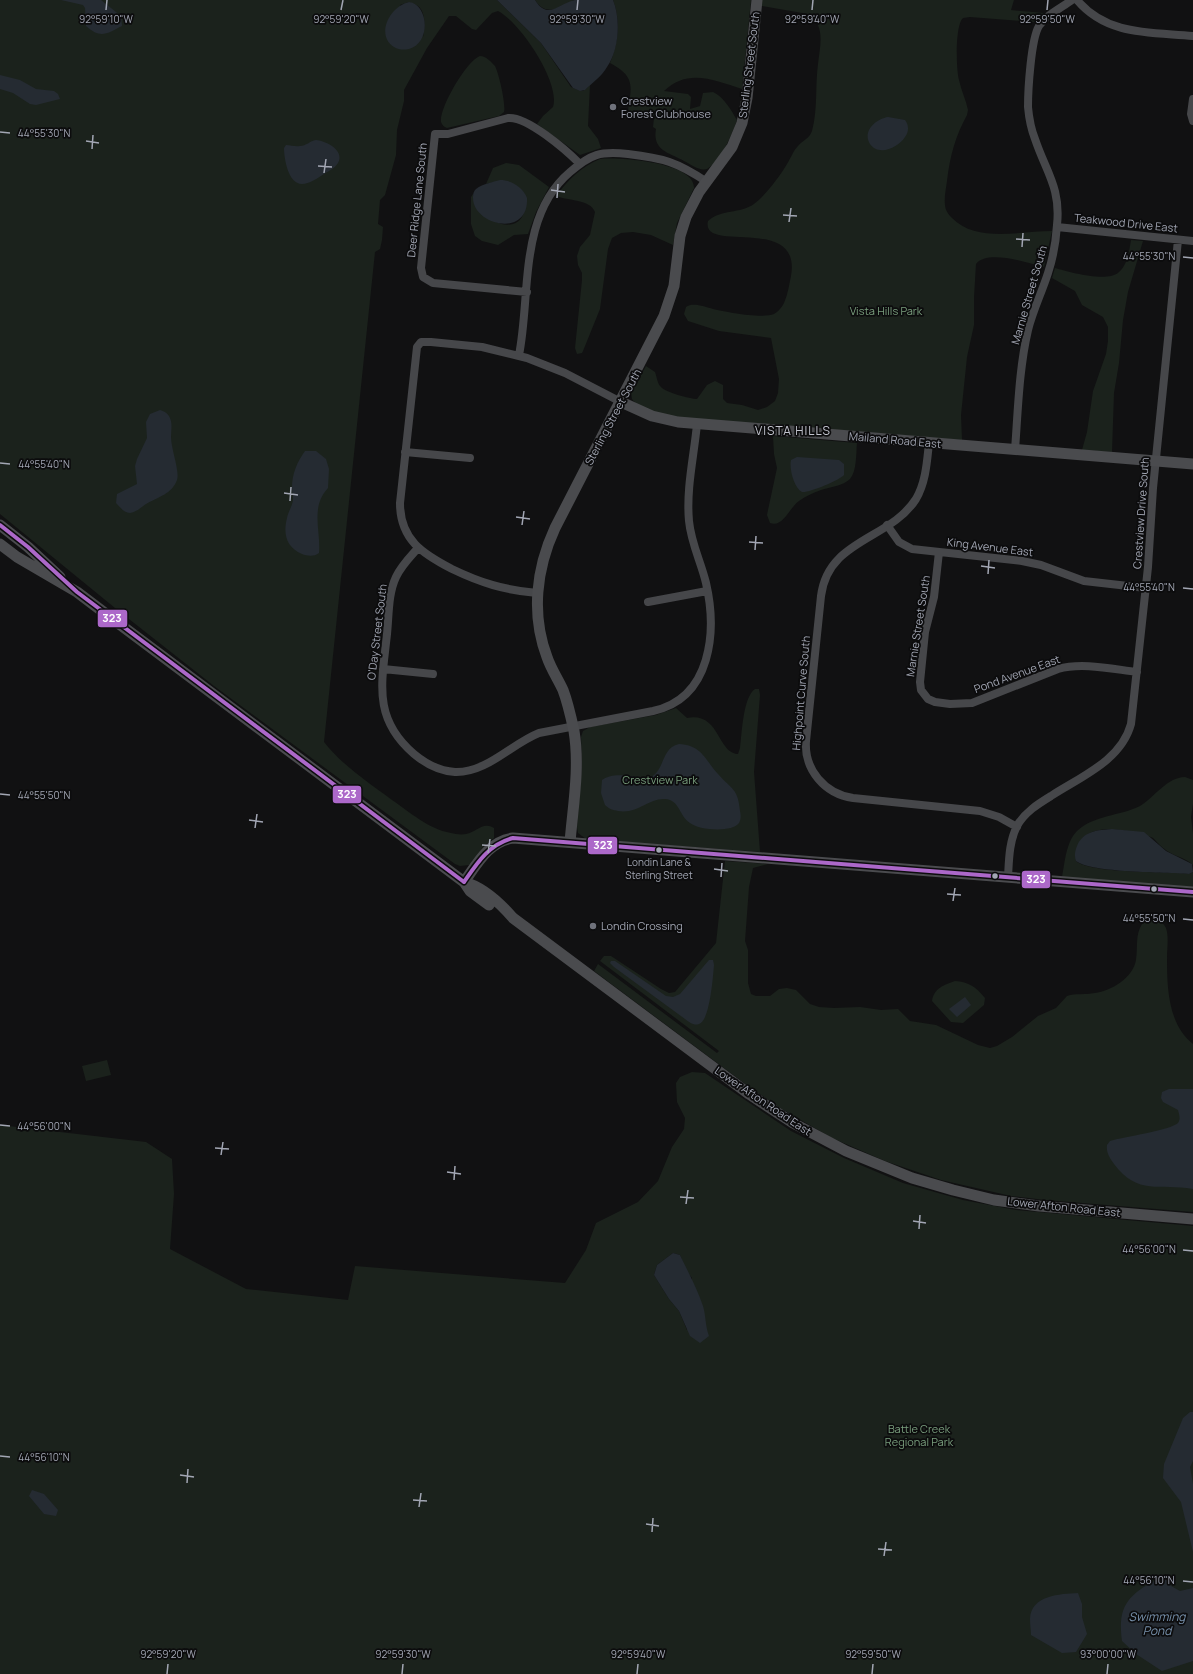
<svg xmlns="http://www.w3.org/2000/svg" width="1193" height="1674" font-family="Manrope,sans-serif">
<rect width="100%" height="100%" fill="#111112"/>
<path fill="#1b221c" fill-rule="evenodd" d="M 0,0 L 497,0 L 541,43 L 571,87 L 578,90 L 583,91 L 590,85 L 588,126 L 598,139 L 601,148 L 580,155 L 537,124 L 543,116 L 553,107 C 561,83 520,22 498,11 L 492,13 L 476,30 L 472,29 L 456,16 L 449,16 L 427,48 L 404,90 L 404,101 L 397,130 L 396,155 L 385,195 L 380,200 L 378,224 L 383,227 L 382,240 L 380,249 L 375,252 L 324,742 C 343,766 368,782 392,800 C 410,812 428,829 451,833 C 455,834 461,835 466,834 C 477,832 483,821 494,828 L 494,838 L 484,846 L 469,865 L 460,866 L 455,864 L 214,686 L 115,608 L 0,514 ZM 409,2 C 411,3 415,4 418,6 C 426,12 425,28 423,37 L 400,5 Z
M 535,0 L 574,0 C 560,8 546,17 535,0 Z
M 613,0 L 751,0 L 742,89 C 714,80 688,68 664,91 L 688,94 L 691,97 L 690,109 L 700,106 L 703,93 L 713,92 C 724,97 731,110 737,120 C 732,135 721,160 707,169 C 699,171 692,165 684,161 C 670,153 652,151 656,129 L 653,127 L 654,118 C 611,122 637,101 629,80 C 626,72 617,67 610,63 C 618,44 621,20 613,0 Z
M 762,0 L 1014,0 L 1011,10 L 1044,13 L 1036,22 L 970,17 L 963,18 C 955,25 956,69 959,80 C 961,90 966,100 968,110 L 967,115 C 955,137 950,156 947,181 C 946,189 944,197 945,205 C 945,210 949,215 952,218 C 976,243 1021,231 1052,231 L 1044,267 C 1029,263 987,249 976,264 L 974,297 L 974,325 L 967,357 L 961,415 L 962,440 L 685,418 C 671,416 640,411 632,399 L 631,393 L 646,366 L 655,372 C 657,377 657,383 661,387 C 665,392 690,399 697,399 L 707,385 L 715,381 L 723,385 L 723,399 L 727,403 L 742,405 L 758,410 L 767,407 L 775,401 L 778,393 L 779,379 L 771,338 L 719,331 L 688,321 L 684,314 L 686,307 C 693,302 705,307 713,309 C 726,312 762,319 774,314 C 778,312 782,307 784,303 C 788,294 789,285 791,276 C 802,213 700,255 708,221 C 721,209 740,214 754,204 C 765,196 780,176 787,164 C 791,158 793,151 798,146 C 803,140 809,139 812,131 C 818,109 815,86 818,64 C 820,46 826,25 808,14 L 762,6 Z
M 480,56 C 486,56 491,62 495,66 C 499,74 506,104 504,112 L 499,116 L 447,128 C 444,127 442,125 441,122 C 439,108 467,60 480,56 Z
M 600,159 C 618,157 695,162 694,188 L 677,223 L 673,245 L 651,235 L 633,232 L 621,233 L 612,238 L 608,249 L 600,309 L 583,351 L 582,353 L 577,354 L 575,348 L 582,280 L 582,273 L 578,265 L 577,256 L 580,247 L 590,235 L 595,212 C 590,199 568,201 556,196 C 567,181 582,166 600,159 Z
M 506,163 L 519,165 L 549,187 L 536,212 L 528,234 L 514,235 L 498,245 L 482,241 L 475,236 L 471,224 L 471,197 L 473,194 C 473,216 516,240 524,212 C 526,207 524,199 524,193 C 512,181 502,179 486,184 L 493,168 Z
M 1131,240 L 1143,241 L 1128,292 L 1123,320 L 1119,363 L 1114,393 L 1112,452 L 1082,450 L 1087,432 L 1093,391 L 1106,354 L 1108,341 L 1108,327 L 1103,317 L 1082,305 L 1075,291 L 1052,278 L 1055,268 C 1069,272 1108,283 1119,272 C 1128,264 1129,251 1131,240 Z
M 773,436 L 857,443 C 856,453 857,471 850,479 C 843,486 830,487 821,490 C 813,493 806,496 799,501 C 789,508 783,528 770,523 L 767,515 L 768,510 L 777,468 L 774,454 Z
M 755,689 L 759,689 L 760,695 L 754,772 L 760,852 L 586,839 L 578,833 L 577,827 L 582,764 L 581,737 L 583,731 L 590,727 L 656,715 L 676,708 L 687,718 C 719,712 717,750 736,754 L 738,754 L 740,748 C 742,733 743,697 755,689 Z
M 1185,777 L 1193,780 L 1193,804 L 1191,817 L 1193,834 L 1193,865 C 1186,858 1177,857 1169,852 C 1162,848 1158,843 1153,838 C 1148,835 1140,835 1135,833 C 1110,826 1074,825 1076,861 C 1091,874 1166,871 1189,874 L 1193,872 L 1193,887 L 1062,877 C 1065,862 1066,842 1077,831 C 1094,815 1120,816 1140,806 C 1155,797 1167,777 1185,777 Z
M 725,861 L 768,864 L 753,868 L 749,887 L 745,941 L 748,950 L 748,983 L 751,994 L 756,996 L 770,996 L 779,989 L 787,988 L 796,990 L 810,1004 L 819,1007 L 834,1008 L 860,1007 L 881,1010 L 898,1009 L 910,1021 L 936,1025 L 978,1045 L 990,1048 L 997,1046 L 1012,1037 L 1038,1016 L 1056,1008 L 1067,996 C 1076,993 1085,995 1095,993 C 1111,991 1133,978 1136,960 C 1138,947 1135,935 1142,924 C 1149,918 1162,918 1166,928 C 1169,937 1167,948 1167,958 C 1167,988 1168,1024 1193,1044 L 1193,1212 L 1045,1200 L 1011,1196 L 941,1180 L 885,1161 L 832,1138 L 780,1108 L 744,1083 L 594,971 L 598,964 L 717,1053 L 719,1051 L 600,961 L 604,956 L 611,956 L 661,989 L 669,993 L 675,992 L 716,943 Z
M 955,981 C 969,982 976,987 985,998 L 984,1005 L 963,1023 L 951,1022 L 932,1001 C 934,988 944,985 955,981 Z
M 107,1060 L 111,1075 L 86,1081 L 82,1066 Z
M 692,1072 L 705,1073 L 791,1131 L 844,1158 L 903,1183 L 963,1200 L 1016,1210 L 1193,1226 L 1193,1674 L 0,1674 L 0,1125 L 146,1142 L 172,1159 L 174,1194 L 170,1249 L 246,1289 L 348,1300 L 355,1266 L 565,1283 L 586,1250 L 596,1223 L 638,1202 L 658,1181 L 672,1147 L 684,1129 L 685,1118 L 677,1102 L 676,1083 L 680,1077 ZM 673,1253 L 680,1255 L 687,1272 L 692,1278 L 687,1330 L 679,1311 L 669,1299 L 654,1275 L 657,1265 Z"/>
<path fill="#252b32" d="M 61,0 L 101,0 L 121,16 L 122,26 C 106,34 101,39 86,26 L 85,8 L 83,5 Z
M 497,0 L 535,0 C 548,21 559,3 575,0 C 587,0 601,0 613,0 C 621,19 619,50 607,67 C 602,76 592,83 585,90 L 580,91 L 573,88 L 541,43 Z
M 409,2 C 428,4 432,42 409,49 C 404,50 399,50 394,47 C 375,35 390,6 409,2 Z
M 0,75 L 20,80 L 36,89 L 54,91 L 58,94 L 60,99 L 36,105 L 30,104 L 13,93 L 0,89 Z
M 888,117 L 905,120 C 909,125 909,132 905,137 C 899,147 879,157 870,144 C 862,131 876,119 888,117 Z
M 316,140 C 326,141 345,150 338,163 C 335,168 329,171 324,174 C 318,178 309,184 302,184 C 288,184 284,158 284,148 L 286,145 C 291,145 295,147 300,146 C 306,146 310,141 316,140 Z
M 500,180 C 511,180 523,187 527,198 C 529,239 472,225 473,197 C 473,193 474,191 476,189 C 482,184 493,182 500,180 Z
M 160,410 C 164,411 167,413 169,416 C 173,423 171,430 171,437 C 171,449 180,471 177,480 C 172,494 158,497 146,504 C 141,507 137,512 130,513 C 124,513 120,507 116,503 L 117,494 L 137,484 L 135,466 L 137,459 L 147,438 L 146,422 L 150,414 Z
M 305,451 L 316,451 L 326,459 L 329,469 L 328,488 C 310,508 321,530 319,553 C 314,557 307,556 302,554 C 286,547 283,534 287,518 C 288,512 292,507 293,500 C 293,496 292,492 292,488 C 292,474 297,462 305,451 Z
M 797,457 L 839,460 L 844,464 L 844,475 C 840,480 809,493 802,492 C 794,488 789,469 791,460 Z
M 679,744 C 702,745 705,760 718,774 C 732,790 738,788 740,811 C 741,815 741,820 739,823 C 732,833 698,830 690,823 C 679,816 680,800 665,799 C 648,798 639,814 618,811 C 613,810 609,809 605,805 L 601,793 L 602,780 C 618,768 644,783 654,775 C 665,766 662,748 679,744 Z
M 1112,829 L 1144,832 L 1166,851 L 1192,864 L 1193,872 L 1189,874 C 1166,872 1091,873 1076,861 C 1074,856 1075,851 1077,846 C 1083,831 1098,830 1112,829 Z
M 709,960 L 713,960 L 714,965 C 713,976 710,1021 699,1024 C 694,1026 689,1022 685,1019 L 614,967 L 610,963 L 611,961 L 615,961 L 666,996 L 673,997 L 680,994 Z
M 965,997 L 971,1005 L 957,1017 L 949,1009 Z
M 1169,1089 L 1193,1089 L 1193,1189 C 1159,1183 1138,1196 1114,1164 C 1110,1158 1106,1153 1107,1145 L 1110,1141 C 1123,1137 1171,1130 1178,1123 C 1181,1119 1179,1114 1178,1110 L 1163,1102 L 1161,1098 L 1162,1092 Z
M 673,1253 L 680,1255 C 688,1272 697,1288 703,1306 C 706,1316 705,1325 709,1336 L 700,1343 L 690,1336 L 679,1311 L 669,1299 L 654,1275 L 657,1265 Z
M 1190,1412 L 1193,1412 L 1193,1461 L 1190,1467 L 1193,1484 L 1193,1552 L 1181,1502 L 1163,1478 L 1164,1464 L 1183,1418 Z
M 32,1490 L 44,1494 L 58,1510 L 56,1516 L 44,1514 L 29,1496 Z
M 1160,1578 L 1166,1579 L 1171,1586 L 1180,1591 L 1193,1588 L 1193,1661 L 1162,1671 L 1136,1654 L 1122,1641 C 1117,1605 1129,1594 1160,1578 Z
M 1078,1593 L 1082,1604 L 1082,1617 L 1087,1634 L 1076,1652 L 1062,1653 L 1031,1635 C 1031,1630 1030,1625 1030,1619 C 1031,1595 1060,1594 1078,1593 Z"/>
<g fill="none" stroke-linecap="round" stroke-linejoin="round">
<path stroke="#46474a" stroke-width="8" d="M 1077,0 C 1107,36 1151,32 1193,36
M 1193,99 L 1191,114 L 1193,121
M 1057,227 L 1193,241
M 527,292 L 433,283 L 423,277 L 421,268 L 435,134 L 448,134 L 508,118 C 527,116 566,150 580,164
M 519,355 C 531,295 518,216 570,172 C 591,154 600,151 628,154 C 663,158 677,162 707,182
M 929,443 C 927,461 926,482 916,499 C 890,540 828,539 821,596 L 806,741 C 804,770 825,794 853,798 L 980,811 L 999,817 L 1017,827
M 1015,450 C 1018,410 1019,369 1028,330 C 1033,310 1042,292 1048,273 C 1053,258 1056,241 1057,225 C 1061,188 1046,172 1035,139 C 1031,129 1029,118 1028,107 C 1028,90 1031,39 1039,26 C 1046,15 1061,8 1072,0
M 405,452 L 470,458
M 887,525 L 899,542 L 912,549 L 1022,561 L 1041,565 L 1084,581 L 1146,588
M 418,548 C 410,557 401,566 396,577 C 388,594 389,615 387,634 C 382,682 372,718 414,754 C 426,764 439,771 455,772 C 487,773 511,744 539,733 L 653,711 C 712,698 717,631 706,583 C 701,562 691,543 689,521 C 686,489 694,456 697,424
M 939,552 L 934,597 L 925,632 L 920,682 L 921,690 L 928,699 L 935,702 L 950,704 L 972,703 L 1058,669 C 1082,662 1112,669 1137,672
M 537,593 C 504,590 481,583 452,569 C 423,554 400,540 400,503 L 417,347 L 421,342 L 431,342 L 482,347 L 527,358 L 565,373 L 621,402
M 648,602 L 707,591
M 383,669 L 433,674
M 1008,877 C 1009,860 1009,842 1017,826 C 1025,812 1038,804 1051,796 C 1080,777 1121,761 1131,724 L 1148,567 L 1153,488 L 1178,240"/>
<path stroke="#4a4b4e" stroke-width="11" d="M 621,402 L 652,416 L 678,422 L 1193,464
M 0,525 L 28,547 L 60,577
M 0,544 L 17,557 L 77,592 L 106,614 L 464,882 L 470,891 L 489,905
M 570,842 C 573,806 580,767 574,731 C 571,717 568,703 563,690 C 558,679 551,669 547,657 C 531,615 536,569 555,528 L 664,316 L 674,286 L 680,236 L 686,217 L 699,192 L 732,147 L 742,123 L 747,98 L 757,0
M 464,882 C 483,887 500,903 513,918 L 749,1094 L 793,1123 L 846,1151 L 912,1178 L 953,1190 L 994,1200 L 1039,1206 L 1193,1219
M 464,882 C 477,864 489,841 513,838 L 1193,892"/>
<g stroke="#0c0c0d" stroke-width="7">
<path id="bus-1" d="M 0,525 L 28,547 L 77,592 L 464,882
M 464,882 C 477,863 489,844 513,838 L 1193,892"/>
</g>
<use href="#bus-1" stroke="#ac68c9" stroke-width="4"/>
</g>
<path fill="none" stroke="#a2a6b3" stroke-width="1.5" d="M 106,10 L 107,0M 341,10 L 343,0M 577,10 L 578,0M 812,10 L 813,0M 1047,10 L 1048,0M 0,132 L 10,133M 86,141 L 99,143M 92,149 L 93,135M 318,166 L 332,167M 324,173 L 326,159M 551,190 L 565,192M 557,198 L 558,184M 783,215 L 797,216M 789,222 L 791,208M 1016,239 L 1030,240M 1022,247 L 1023,233M 1183,257 L 1193,258M 0,463 L 10,464M 284,493 L 298,495M 290,501 L 291,487M 516,517 L 530,519M 522,525 L 524,511M 749,542 L 763,543M 755,550 L 756,536M 981,566 L 995,568M 988,574 L 989,560M 1183,588 L 1193,589M 0,794 L 10,795M 249,820 L 263,822M 255,828 L 257,814M 482,845 L 496,846M 488,853 L 490,839M 714,869 L 728,871M 721,877 L 722,863M 947,894 L 961,895M 953,901 L 955,888M 1183,919 L 1193,920M 0,1125 L 10,1126M 215,1148 L 229,1149M 221,1155 L 223,1142M 447,1172 L 461,1174M 454,1180 L 455,1166M 680,1197 L 694,1198M 686,1204 L 688,1190M 913,1221 L 926,1223M 919,1229 L 920,1215M 1183,1250 L 1193,1251M 0,1456 L 10,1457M 180,1475 L 194,1477M 187,1483 L 188,1469M 413,1500 L 427,1501M 419,1507 L 421,1493M 646,1524 L 659,1526M 652,1532 L 653,1518M 878,1549 L 892,1550M 884,1556 L 886,1542M 1183,1581 L 1193,1582M 167,1674 L 168,1664M 402,1674 L 403,1664M 637,1674 L 638,1664M 872,1674 L 873,1664M 1107,1674 L 1108,1664"/>
<g fill="#6f727b" stroke="#0c0c0d" stroke-width="1.5">
<circle cx="613" cy="107" r="4"/>
<circle cx="593" cy="926" r="4"/>
</g>
<g fill="#a2a6b3" stroke="#0c0c0d" stroke-width="1.5">
<circle cx="659" cy="850" r="3.5"/>
<circle cx="995" cy="876" r="3.5"/>
<circle cx="1154" cy="889" r="3.5"/>
</g>
<g text-anchor="middle" stroke-width="3.5" stroke-linejoin="round" paint-order="stroke">
<g font-size="10" fill="#a2a6b3" stroke="#0c0c0d">
<text x="659" y="866">Londin Lane &amp;<tspan x="659" dy="13">Sterling Street</tspan></text>
</g>
<g font-size="11" fill="#a2a6b3" stroke="#0c0c0d">
<text transform="translate(749 65) rotate(-83)" y="4">Sterling Street South</text>
<text transform="translate(417 200) rotate(-84)" y="4">Deer Ridge Lane South</text>
<text transform="translate(1126 223) rotate(6)" y="4">Teakwood Drive East</text>
<text transform="translate(1029 295) rotate(-74)" y="4">Marnie Street South</text>
<text transform="translate(613 417) rotate(-62)" y="4">Sterling Street South</text>
<text transform="translate(895 440) rotate(5)" y="4">Mailand Road East</text>
<text transform="translate(1141 513) rotate(-86)" y="4">Crestview Drive South</text>
<text transform="translate(990 547) rotate(7)" y="4">King Avenue East</text>
<text transform="translate(918 626) rotate(-81)" y="4">Marnie Street South</text>
<text transform="translate(377 632) rotate(-83)" y="4">O'Day Street South</text>
<text transform="translate(1017 674) rotate(-20)" y="4">Pond Avenue East</text>
<text transform="translate(801 693) rotate(-85)" y="4">Highpoint Curve South</text>
<text transform="translate(763 1101) rotate(34)" y="4">Lower Afton Road East</text>
<text transform="translate(1064 1207) rotate(6)" y="4">Lower Afton Road East</text>
</g>
<g font-size="11" fill="#a2a6b3" stroke="#0c0c0d" text-anchor="start">
<text x="621" y="105">Crestview<tspan x="621" dy="13">Forest Clubhouse</tspan></text>
<text x="601" y="930">Londin Crossing</text>
</g>
<g font-size="11" fill="#799e7d" stroke="#0c0c0d">
<text x="886" y="315">Vista Hills Park</text>
<text x="660" y="784">Crestview Park</text>
<text x="919" y="1433">Battle Creek<tspan x="919" dy="13">Regional Park</tspan></text>
</g>
<g font-size="12" letter-spacing="1" fill="#c3c5cf" stroke="#0c0c0d">
<text x="793" y="435">VISTA HILLS</text>
</g>
<g font-size="12" font-style="italic" fill="#7993ae" stroke="#0c0c0d">
<text x="1157" y="1621">Swimming<tspan x="1157" dy="14">Pond</tspan></text>
</g>
</g>
<g font-size="10" text-anchor="middle" fill="#a2a6b3" stroke="#0c0c0d" stroke-width="3.5" stroke-linejoin="round" paint-order="stroke">
<text x="106" y="23">92°59'10"W</text>
<text x="341" y="23">92°59'20"W</text>
<text x="577" y="23">92°59'30"W</text>
<text x="812" y="23">92°59'40"W</text>
<text x="1047" y="23">92°59'50"W</text>
<text x="44" y="137">44°55'30"N</text>
<text x="1149" y="260">44°55'30"N</text>
<text x="44" y="468">44°55'40"N</text>
<text x="1149" y="591">44°55'40"N</text>
<text x="44" y="799">44°55'50"N</text>
<text x="1149" y="922">44°55'50"N</text>
<text x="44" y="1130">44°56'00"N</text>
<text x="1149" y="1253">44°56'00"N</text>
<text x="44" y="1461">44°56'10"N</text>
<text x="1149" y="1584">44°56'10"N</text>
<text x="168" y="1658">92°59'20"W</text>
<text x="403" y="1658">92°59'30"W</text>
<text x="638" y="1658">92°59'40"W</text>
<text x="873" y="1658">92°59'50"W</text>
<text x="1108" y="1658">93°00'00"W</text>
</g>
<g stroke="#0c0c0d" stroke-width="1.5">
<rect x="97" y="609" width="31" height="19" rx="4" fill="#ac68c9"/>
<rect x="332" y="785" width="30" height="19" rx="4" fill="#ac68c9"/>
<rect x="587" y="836" width="31" height="19" rx="4" fill="#ac68c9"/>
<rect x="1021" y="870" width="30" height="19" rx="4" fill="#ac68c9"/>
</g>
<g font-size="11" text-anchor="middle" font-weight="bold" fill="#fff">
<text x="112" y="622">323</text>
<text x="347" y="798">323</text>
<text x="603" y="849">323</text>
<text x="1036" y="883">323</text>
</g>
</svg>
